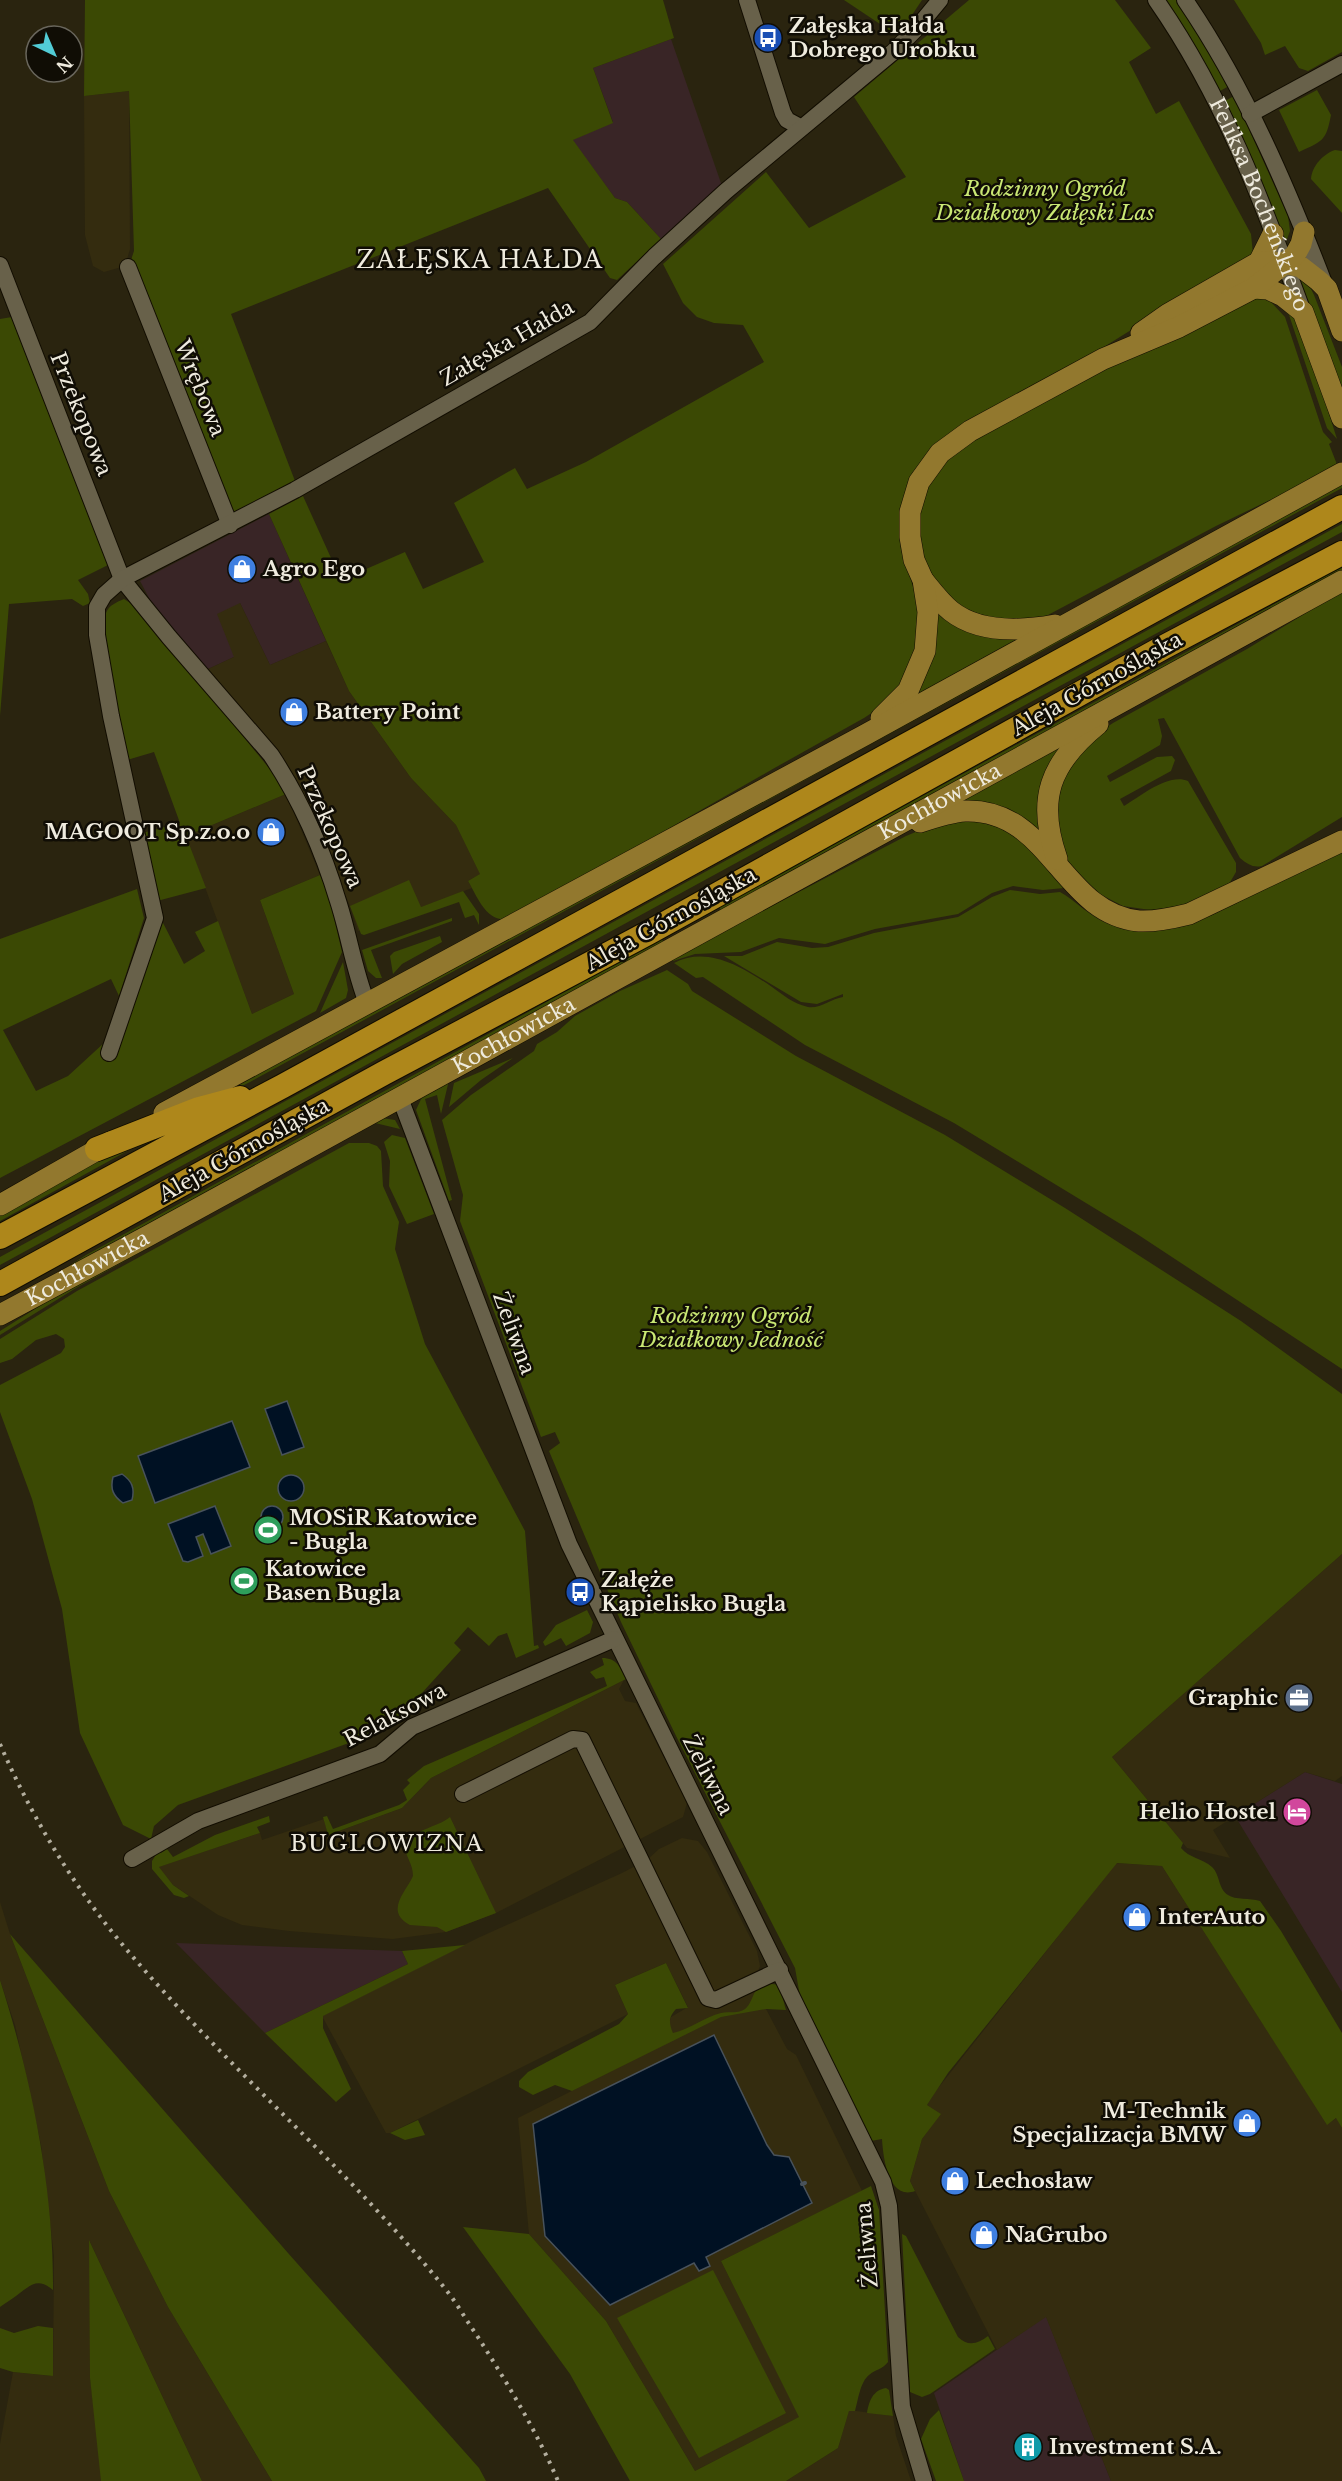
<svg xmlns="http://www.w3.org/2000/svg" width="1342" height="2481" font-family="'Libre Baskerville',serif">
<rect width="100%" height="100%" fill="#2a240f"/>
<path fill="#392526" d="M 671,39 L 722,186 L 661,239 L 627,202 L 615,198 L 572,140 L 613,122 L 593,68 Z
M 269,514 L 326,641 L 270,665 L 240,603 L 234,657 L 206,670 L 158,615 L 140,581 Z
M 1305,1772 L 1342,1784 L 1342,1992 L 1235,1816 Z
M 176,1943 L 402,1951 L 408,1964 L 265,2033 Z
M 1046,2316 L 1111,2481 L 964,2481 L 934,2393 Z"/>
<path fill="#342c0f" d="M 129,91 L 130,249 L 125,266 L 104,272 L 93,266 L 85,235 L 84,96 Z
M 240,603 L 270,665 L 326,641 L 349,691 L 411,778 L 456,825 L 481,874 L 468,881 L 472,888 L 358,931 L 350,906 L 299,788 L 206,670 L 234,657 L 217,614 Z
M 286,794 L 320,875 L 260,900 L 294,994 L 252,1014 L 186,836 Z
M 1342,1554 L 1342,1776 L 1335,1781 L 1305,1772 L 1213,1830 L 1230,1858 L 1187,1848 L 1112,1757 Z
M 624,1680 L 619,1689 L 625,1701 L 636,1703 L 687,1803 L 683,1817 L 496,1913 L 446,1932 L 393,1939 L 289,1931 L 242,1925 L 218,1915 L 173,1885 L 158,1867 L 260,1833 L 262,1840 L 324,1819 L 328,1835 L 402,1808 L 431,1778 Z
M 682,1838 L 698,1841 L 707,1852 L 757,1951 L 760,1966 L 755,1979 L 766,2009 L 787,2049 L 796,2055 L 862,2191 L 721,2261 L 800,2417 L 695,2471 L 606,2321 L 529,2234 L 518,2118 L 675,2039 L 669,2023 L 671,2017 L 688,2007 L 666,1963 L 615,1985 L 628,2014 L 390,2133 L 386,2133 L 322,2016 L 480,1937 L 622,1873 L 647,1860 L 659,1849 Z
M 1116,1863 L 1162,1866 L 1327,2124 L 1337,2118 L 1342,2128 L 1342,2481 L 1111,2481 L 1046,2317 L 997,2350 L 910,2181 L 922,2139 L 940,2114 L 927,2105 L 935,2092 Z
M 0,1902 L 10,1934 L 109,2191 L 168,2307 L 272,2481 L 202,2481 L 90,2242 L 90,2378 L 103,2481 L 0,2481 L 0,2444 L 13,2372 L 53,2376 L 54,2256 L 41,2145 L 15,2025 L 0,1980 Z
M 849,2410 L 893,2416 L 896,2436 L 911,2481 L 786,2481 L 838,2448 Z"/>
<path fill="#3b4904" d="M 85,0 L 663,0 L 674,38 L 593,68 L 613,123 L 573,140 L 615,198 L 627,202 L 661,239 L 617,280 L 610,278 L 548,188 L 231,314 L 295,481 L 228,516 L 129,266 L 134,251 L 129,91 L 84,96 Z
M 844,0 L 922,0 L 898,36 Z
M 969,0 L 1115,0 L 1151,48 L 1129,62 L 1156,114 L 1179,101 L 1251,234 L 1253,254 L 1099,350 L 908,483 L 903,499 L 899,531 L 901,550 L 921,611 L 912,672 L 885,704 L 864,718 C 744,784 627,854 507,919 C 486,922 477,896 468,881 L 480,874 L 456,825 L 411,778 L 349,691 L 269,514 L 303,496 L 341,580 L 405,552 L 423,589 L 484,562 L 454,503 L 515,468 L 527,489 L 586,462 L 764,362 L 743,325 L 714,323 L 697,317 L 683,303 L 663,264 L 766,172 L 809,228 L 906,177 L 854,97 Z
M 1164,0 L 1177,0 L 1229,86 L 1220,91 L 1199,54 Z
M 1234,0 L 1342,0 L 1342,52 L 1308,71 L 1299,68 L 1285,46 L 1265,55 L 1261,43 Z
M 1317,90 L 1331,115 C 1326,141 1323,141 1299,152 L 1279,110 Z
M 1234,96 L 1288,216 L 1290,231 L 1287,239 L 1282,238 L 1245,143 L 1225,101 Z
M 1335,150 L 1342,151 L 1342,213 L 1311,179 C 1312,166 1323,154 1335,150 Z
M 1300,278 L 1309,285 L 1314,295 L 1342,367 L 1342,392 L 1299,282 Z
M 1259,295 L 1268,299 L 1285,317 L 1323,432 L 1332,442 L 1329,444 L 1338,467 L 1216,526 L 1046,616 L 998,621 L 959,606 L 938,587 L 924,559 L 920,543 L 920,512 L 927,489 L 944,464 L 957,452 L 977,439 L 1103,370 Z
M 1274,299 L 1292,309 L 1318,379 L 1337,439 L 1327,428 L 1289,315 Z
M 12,317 L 110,564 L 78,580 L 88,594 L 90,603 L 83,606 L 72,599 L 9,604 L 0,716 L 0,319 Z
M 1342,482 L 1342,488 L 250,1082 L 242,1086 L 238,1084 Z
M 1342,524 L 1342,532 L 0,1265 L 0,1257 Z
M 1342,567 L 1342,572 L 722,912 L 719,907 Z
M 1342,591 L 1342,817 L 1262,866 C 1253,868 1247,864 1240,858 L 1164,718 L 1158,719 L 1162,736 L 1160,745 L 1107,776 L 1110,782 L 1157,757 L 1172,756 L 1175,760 L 1171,771 L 1120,799 L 1124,806 C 1141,796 1168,773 1188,781 L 1236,863 L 1236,872 L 1229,884 L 1198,900 L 1177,907 L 1157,911 L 1123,906 L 1094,891 L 1073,870 L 1064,855 L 1061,848 L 1056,793 L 1082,746 L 1092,737 L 1113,723 L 1247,649 Z
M 124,599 L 138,608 L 273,773 L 286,794 L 186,836 L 206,888 L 157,901 L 142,833 L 180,823 L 154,752 L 127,760 C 122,732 96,634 106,613 C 109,605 117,602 124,599 Z
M 935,611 L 1021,637 L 917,698 Z
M 1065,741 L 1039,831 L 952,804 Z
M 974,820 L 1013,832 L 1064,888 L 1043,890 L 1013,886 L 992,893 L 958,914 L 875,929 L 825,944 L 779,938 L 741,952 L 695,954 L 673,961 L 671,959 L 906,836 L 930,826 Z
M 1342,849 L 1342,1369 L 1137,1234 L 954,1123 L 805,1045 L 703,977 L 696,978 L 674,963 C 708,945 744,968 772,987 C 783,995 794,1004 808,1007 C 820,1009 831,999 843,997 L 843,994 L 817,1004 L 801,1002 L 724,956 L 742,956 L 777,942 L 812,948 L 828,947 L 874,933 L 958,917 L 992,897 L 1010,890 L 1040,894 L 1060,892 C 1076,901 1088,915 1106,923 C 1162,946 1211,916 1260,891 C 1288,877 1315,863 1342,849 Z
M 320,875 L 327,888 L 342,952 L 316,1011 L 0,1178 L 0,939 L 137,889 L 144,918 L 119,996 L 111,979 L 3,1030 L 36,1091 L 68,1076 L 105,1042 L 160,917 L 184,964 L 205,951 L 195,932 L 218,921 L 252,1014 L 294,994 L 260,900 Z
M 409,880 L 421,907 L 463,891 L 479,914 L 479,925 L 474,915 L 465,918 L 459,902 L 364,935 L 361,934 L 350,906 Z
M 452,918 L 452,921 L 371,950 L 382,978 L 376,978 L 368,971 L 362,950 Z
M 440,936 L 442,942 L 402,964 L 393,974 L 390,956 L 394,952 Z
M 661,939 L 665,943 L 53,1276 L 86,1255 Z
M 343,962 L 348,990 L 346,998 L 320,1013 Z
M 667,970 L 688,984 L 692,991 L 796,1056 L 945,1135 L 1065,1208 L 1241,1321 L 1342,1394 L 1342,1554 L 1112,1757 L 1183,1843 L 1181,1848 C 1189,1858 1202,1858 1212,1867 C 1220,1874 1218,1889 1228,1895 C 1235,1900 1250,1898 1260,1901 L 1281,1931 L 1342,2033 L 1342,2128 L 1336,2118 L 1327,2125 L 1162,1866 L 1117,1863 L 948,2073 L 927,2105 L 941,2114 L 922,2139 L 910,2181 L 915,2191 C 888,2201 883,2156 882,2139 L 871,2141 L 800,1996 L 795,1968 L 678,1740 L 621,1622 L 549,1451 L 560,1443 L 555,1432 L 541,1437 L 460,1221 L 463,1195 L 442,1120 L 471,1095 L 534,1051 L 537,1044 L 557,1032 L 575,1016 L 620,991 Z
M 513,1058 L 481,1080 L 449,1107 L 454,1083 Z
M 449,1080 L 441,1114 L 437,1095 L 425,1099 L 452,1200 L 449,1201 L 416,1110 L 422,1097 Z
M 382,1118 L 395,1120 L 400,1129 L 375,1123 L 76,1288 L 0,1335 L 0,1331 L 67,1289 Z
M 392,1135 L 405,1138 L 434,1214 L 407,1224 L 389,1186 L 390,1161 L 384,1142 Z
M 349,1143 L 369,1143 L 377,1146 L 381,1151 L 383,1186 L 399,1222 L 395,1249 L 425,1344 L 525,1531 L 534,1646 L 538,1645 L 539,1648 L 516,1658 L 507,1633 L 498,1636 L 489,1646 L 468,1627 L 454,1643 L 461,1650 L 390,1728 L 178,1805 L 154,1826 L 151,1839 L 123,1825 L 80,1733 L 62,1609 L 32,1499 L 0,1412 L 0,1385 L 61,1353 L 65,1347 L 64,1339 L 56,1334 L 36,1340 L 12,1359 L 0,1363 L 0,1339 L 77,1291 Z
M 140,1144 L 0,1221 L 0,1215 L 122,1148 Z
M 587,1610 L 593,1622 L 590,1633 L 566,1646 L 561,1638 L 545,1646 L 543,1642 L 556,1625 Z
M 602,1658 C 617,1658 620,1667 626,1679 L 431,1778 L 402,1808 L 328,1835 L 323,1817 L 327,1816 L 333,1829 L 399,1805 L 407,1800 L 403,1790 L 410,1783 L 407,1780 L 424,1766 L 607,1686 L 604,1677 L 596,1679 L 590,1672 L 604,1665 Z
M 269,1816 L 270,1822 L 257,1827 L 260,1833 L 159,1867 L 173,1885 L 189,1896 L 184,1898 L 174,1895 L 152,1869 L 152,1861 L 159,1850 L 161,1853 L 167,1849 L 173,1857 L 215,1835 Z
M 450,1817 L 496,1913 L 446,1932 L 437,1927 L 410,1925 C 384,1911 406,1892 413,1876 C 413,1864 406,1857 405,1848 C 404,1832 439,1827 450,1817 Z
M 10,1934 L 288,2253 L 479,2468 L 486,2481 L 272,2481 L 168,2307 L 109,2191 Z
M 465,1945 L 323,2016 L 323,2028 L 351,2089 L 336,2102 L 265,2033 L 408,1964 L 402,1951 Z
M 666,1963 L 688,2008 L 676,2009 C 668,2018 669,2023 673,2033 C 690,2029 705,2017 721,2013 C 729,2011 738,2014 745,2009 C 756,2001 750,1979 779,1985 L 786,2010 L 766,2009 L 721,2017 L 572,2091 L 555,2085 L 533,2095 L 519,2087 L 519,2081 L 528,2072 L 619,2024 L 628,2014 L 615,1985 Z
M 0,1980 C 31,2077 54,2188 53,2290 C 37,2277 31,2285 16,2296 C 11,2300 5,2303 0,2307 Z
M 418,2120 L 425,2135 L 405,2140 L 390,2133 Z
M 871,2186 L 879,2210 L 888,2362 C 882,2370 876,2369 869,2375 C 860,2382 858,2401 855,2411 L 849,2411 L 838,2448 L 786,2481 L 630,2481 L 570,2374 L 463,2227 L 529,2234 L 606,2321 L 695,2471 L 799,2417 L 721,2261 Z
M 902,2234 L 906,2236 L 958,2337 C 968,2347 978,2344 988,2336 L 995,2349 L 930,2394 L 922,2397 L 910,2392 Z
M 89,2240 L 202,2481 L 101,2481 L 90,2378 Z
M 713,2270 L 786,2413 L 699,2458 L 617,2318 Z
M 38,2326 L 53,2328 L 53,2376 L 13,2372 L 0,2368 L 0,2328 L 14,2333 Z
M 886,2388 L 889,2390 L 893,2416 L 867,2413 C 869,2401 873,2390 886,2388 Z
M 939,2410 L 964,2481 L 936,2481 L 921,2439 L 930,2419 Z"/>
<path fill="#001123" stroke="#48525b" stroke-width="1.5" d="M 287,1401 L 304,1447 L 282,1455 L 265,1409 Z
M 232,1421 L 250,1467 L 155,1503 L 138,1456 Z
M 122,1474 C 132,1481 135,1488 132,1500 L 123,1503 C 113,1496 110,1489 113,1477 Z
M278 1488a13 13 0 1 1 26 0a13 13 0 1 1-26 0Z
M261 1517a11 11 0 1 1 22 0a11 11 0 1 1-22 0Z
M 215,1506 L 231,1546 L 211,1554 L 203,1534 L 196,1537 L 203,1556 L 188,1562 L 183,1561 L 168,1524 Z
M 714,2035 L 767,2145 L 774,2155 L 789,2157 L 812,2203 L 706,2257 L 710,2266 L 699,2271 L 694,2263 L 610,2305 L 545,2236 L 533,2124 Z"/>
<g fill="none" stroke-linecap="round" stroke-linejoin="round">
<path stroke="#48525b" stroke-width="4" d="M 802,2184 L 805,2183"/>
<g stroke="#120d00" stroke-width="18">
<g id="minor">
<path d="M 747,0 L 783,113 L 787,120 L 800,127"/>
<path id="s1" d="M 1156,0 C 1223,96 1263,203 1303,312"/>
<path d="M 1185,0 C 1245,88 1288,189 1326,288"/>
<path d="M 1250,114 L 1342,64"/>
<path d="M 0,265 L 122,579 L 169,637 L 271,755 C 300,799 323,851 338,901 C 349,935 354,970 367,1003"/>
<path d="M 128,267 L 230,525"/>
<path d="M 109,1053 L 155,918 L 111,716 L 97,635 L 97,607 L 104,595 L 122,579 L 295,490 L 590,322 L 654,257 L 726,191 L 893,52 L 916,29 L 940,0"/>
<path d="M 400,1098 L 569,1544 L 883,2182 L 889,2206 L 902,2407 L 924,2481"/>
<path d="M 463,1794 L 573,1739 L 582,1740 L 708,1998 L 716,2000 L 780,1970"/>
<path d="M 132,1859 L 198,1821 L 380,1754 L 412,1727 L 614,1639"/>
</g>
</g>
<g stroke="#120d00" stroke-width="22">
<g id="major">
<path d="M 1259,262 L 1273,234"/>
<path d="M 1254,288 L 1268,289 L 1283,296 L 1303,312 L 1342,418"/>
<path d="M 1141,333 L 1168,314 L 1259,262 L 1285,263 L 1301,267 L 1319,281 L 1327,289 L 1342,331"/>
<path d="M 923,580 C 932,591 941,603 951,611 C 980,634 1022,631 1055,625"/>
<path d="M 881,718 L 908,691 L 925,651 L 928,612 L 923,580 L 914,560 L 910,537 L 910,512 L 919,482 L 940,453 L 970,431 L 1103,359 L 1179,327 L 1254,288 L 1295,255 L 1301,244 L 1304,232"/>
<path d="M 920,822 C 935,817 950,812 965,811 C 1050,808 1062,914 1139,921 C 1156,922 1173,918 1189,914 L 1342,841"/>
<path d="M 1057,859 C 1036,799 1050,763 1098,724"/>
<path d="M 164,1113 L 863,736 L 1342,473"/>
<path d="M 0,1205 L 111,1142"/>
<path id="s2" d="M 0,1315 L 146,1237 L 1342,581"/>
</g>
</g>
<g stroke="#120d00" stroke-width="26">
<path id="highway" d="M 97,1149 L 199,1109 L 240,1098
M 0,1237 L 283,1086 L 1342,507
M 0,1284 L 384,1073 L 648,933 L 1164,647 L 1342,553"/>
</g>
<use href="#minor" stroke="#68614a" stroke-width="16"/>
<use href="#major" stroke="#92782e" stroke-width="21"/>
<use href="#highway" stroke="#ae871b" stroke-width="24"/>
<path stroke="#b3ae9e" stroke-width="4" stroke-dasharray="3 6" stroke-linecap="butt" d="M 0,1744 C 32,1818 75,1889 127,1950 C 228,2069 350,2170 447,2291 C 458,2305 466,2320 476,2334 C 506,2381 536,2430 558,2481"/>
</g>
<defs>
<g id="bus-disc" transform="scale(1.5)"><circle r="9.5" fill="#1a4fb4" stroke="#100d05"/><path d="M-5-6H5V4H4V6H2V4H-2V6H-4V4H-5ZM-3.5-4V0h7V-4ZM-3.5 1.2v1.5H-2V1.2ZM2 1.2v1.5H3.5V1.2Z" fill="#fff"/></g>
<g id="shop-disc" transform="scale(1.5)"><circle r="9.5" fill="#3f7fe0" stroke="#100d05"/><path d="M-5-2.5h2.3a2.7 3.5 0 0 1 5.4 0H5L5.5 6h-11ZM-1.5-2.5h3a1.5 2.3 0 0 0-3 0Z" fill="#fff"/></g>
<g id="stadium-disc" transform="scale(1.5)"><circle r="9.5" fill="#2e9e5b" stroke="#100d05"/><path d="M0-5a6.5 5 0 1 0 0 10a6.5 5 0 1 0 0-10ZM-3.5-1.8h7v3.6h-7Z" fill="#fff"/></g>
<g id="office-disc" transform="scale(1.5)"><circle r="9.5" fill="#5c6f8a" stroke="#100d05"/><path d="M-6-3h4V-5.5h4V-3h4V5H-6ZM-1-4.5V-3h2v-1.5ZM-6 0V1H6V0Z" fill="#fff"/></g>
<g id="hotel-disc" transform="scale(1.5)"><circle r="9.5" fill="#d1479c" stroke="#100d05"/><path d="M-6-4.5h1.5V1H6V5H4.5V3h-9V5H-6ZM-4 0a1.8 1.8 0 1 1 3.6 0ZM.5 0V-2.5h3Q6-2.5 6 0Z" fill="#fff"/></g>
<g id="building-disc" transform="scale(1.5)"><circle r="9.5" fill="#0f9aa8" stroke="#100d05"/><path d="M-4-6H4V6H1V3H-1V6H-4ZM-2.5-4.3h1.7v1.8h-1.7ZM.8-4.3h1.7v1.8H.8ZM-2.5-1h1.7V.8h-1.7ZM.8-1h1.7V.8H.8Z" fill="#fff"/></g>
</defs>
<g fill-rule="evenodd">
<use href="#bus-disc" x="768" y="38"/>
<use href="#shop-disc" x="242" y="569"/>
<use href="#shop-disc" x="294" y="712"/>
<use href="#shop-disc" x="271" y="832"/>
<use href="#stadium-disc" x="268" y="1530"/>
<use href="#stadium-disc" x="244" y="1581"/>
<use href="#bus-disc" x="580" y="1592"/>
<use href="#office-disc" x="1299" y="1698"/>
<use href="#hotel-disc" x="1297" y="1812"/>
<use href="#shop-disc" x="1137" y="1917"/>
<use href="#shop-disc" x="1247" y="2123"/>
<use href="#shop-disc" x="955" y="2181"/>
<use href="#shop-disc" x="984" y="2235"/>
<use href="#building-disc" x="1028" y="2447"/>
</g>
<g text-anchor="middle" stroke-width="5" stroke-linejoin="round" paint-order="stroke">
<g font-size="21" font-weight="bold" fill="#efebde" stroke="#100d05" text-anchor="start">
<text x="789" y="33">Załęska Hałda<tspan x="789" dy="24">Dobrego Urobku</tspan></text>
<text x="263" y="576">Agro Ego</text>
<text x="315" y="719">Battery Point</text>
<text x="250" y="839" text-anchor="end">MAGOOT Sp.z.o.o</text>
<text x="289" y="1525">MOSiR Katowice<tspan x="289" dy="24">- Bugla</tspan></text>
<text x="265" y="1576">Katowice<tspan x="265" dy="24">Basen Bugla</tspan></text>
<text x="601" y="1587">Załęże<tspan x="601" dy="24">Kąpielisko Bugla</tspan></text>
<text x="1278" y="1705" text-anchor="end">Graphic</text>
<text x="1276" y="1819" text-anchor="end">Helio Hostel</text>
<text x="1158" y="1924">InterAuto</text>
<text x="1226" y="2118" text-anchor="end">M-Technik<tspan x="1226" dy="24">Specjalizacja BMW</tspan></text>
<text x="976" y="2188">Lechosław</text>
<text x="1005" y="2242">NaGrubo</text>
<text x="1049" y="2454">Investment S.A.</text>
</g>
<g font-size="21" font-style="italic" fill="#cae874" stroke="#100d05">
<text x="1045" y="196">Rodzinny Ogród<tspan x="1045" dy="24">Działkowy Załęski Las</tspan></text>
<text x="731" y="1323">Rodzinny Ogród<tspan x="731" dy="24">Działkowy Jedność</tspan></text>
</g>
<g font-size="21" fill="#efebde" stroke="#100d05">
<text dy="7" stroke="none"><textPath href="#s1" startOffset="230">Feliksa Bocheńskiego</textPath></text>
<text transform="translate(507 343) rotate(-30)" y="7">Załęska Hałda</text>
<text transform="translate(200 388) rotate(68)" y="7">Wrębowa</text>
<text transform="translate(81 414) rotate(68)" y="7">Przekopowa</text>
<text transform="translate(1097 684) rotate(-29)" y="7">Aleja Górnośląska</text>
<text dy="7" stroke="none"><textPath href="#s2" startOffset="1071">Kochłowicka</textPath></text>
<text transform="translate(330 827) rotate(66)" y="7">Przekopowa</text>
<text transform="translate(671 919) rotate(-29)" y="7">Aleja Górnośląska</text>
<text dy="7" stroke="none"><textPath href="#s2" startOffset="585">Kochłowicka</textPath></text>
<text transform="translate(244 1150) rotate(-29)" y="7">Aleja Górnośląska</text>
<text dy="7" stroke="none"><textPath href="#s2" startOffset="99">Kochłowicka</textPath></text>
<text transform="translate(514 1333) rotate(70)" y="7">Żeliwna</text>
<text transform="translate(395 1715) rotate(-28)" y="7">Relaksowa</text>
<text transform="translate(708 1775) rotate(63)" y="7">Żeliwna</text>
<text transform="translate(867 2245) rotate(-95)" y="7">Żeliwna</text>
</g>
<g font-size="22" letter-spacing="1.5" fill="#efebde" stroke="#100d05">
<text x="387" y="1851">BUGLOWIZNA</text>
</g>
<g font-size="24" letter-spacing="1.5" fill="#efebde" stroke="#100d05">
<text x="480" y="268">ZAŁĘSKA HAŁDA</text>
</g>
</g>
<g transform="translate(54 54) rotate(136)"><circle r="28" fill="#100d05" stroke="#69665c" stroke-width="1.5"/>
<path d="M0-4.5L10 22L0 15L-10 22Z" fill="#52ccd6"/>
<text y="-9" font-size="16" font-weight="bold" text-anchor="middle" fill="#efebde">N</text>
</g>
</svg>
